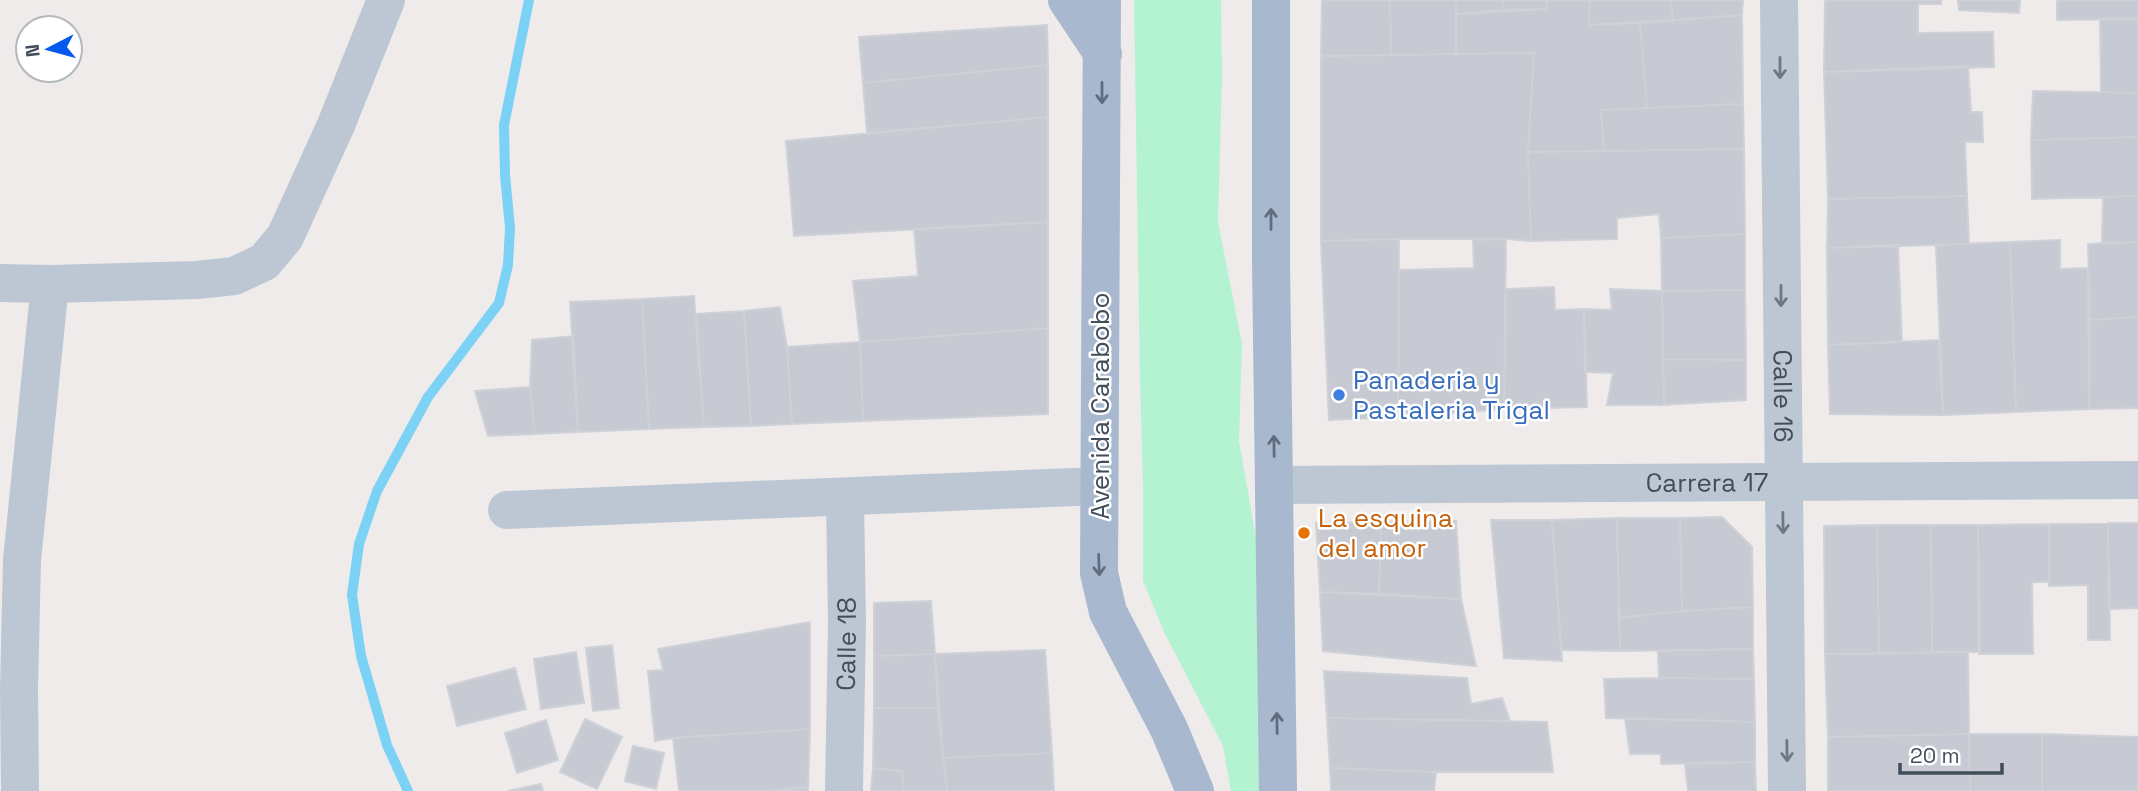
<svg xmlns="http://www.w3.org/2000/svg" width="2138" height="791" font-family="'Space Grotesk',sans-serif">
<rect width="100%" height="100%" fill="#efebeb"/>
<path fill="#b3f3d1" d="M 1134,0 L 1221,0 L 1222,76 L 1218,222 L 1242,344 L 1239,441 L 1261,566 L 1262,791 L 1231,791 L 1223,746 L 1164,632 L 1143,581 L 1143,487 L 1140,379 Z"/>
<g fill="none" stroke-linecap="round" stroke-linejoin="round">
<path stroke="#7bd2f5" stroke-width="10" d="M 408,791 L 387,745 L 361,656 L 352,595 L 359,544 L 377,491 L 428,397 L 499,303 L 508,265 L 510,228 L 505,175 L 504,125 L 529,0"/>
</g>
<path fill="#c7cad2" stroke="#cfd1d8" stroke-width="2" d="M 1322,0 L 1390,0 L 1391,55 L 1321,56 Z
M 1390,0 L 1456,0 L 1456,54 L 1391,55 Z
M 1456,0 L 1502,0 L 1503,10 L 1456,14 Z
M 1502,0 L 1547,0 L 1547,9 L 1503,10 Z
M 1547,0 L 1590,0 L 1589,25 L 1640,23 L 1647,108 L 1601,110 L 1604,151 L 1528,152 L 1534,53 L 1456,54 L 1456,14 L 1547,9 Z
M 1590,0 L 1671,0 L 1673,20 L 1589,25 Z
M 1671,0 L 1743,0 L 1742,15 L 1673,20 Z
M 1825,0 L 1941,0 L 1941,4 L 1918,4 L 1918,33 L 1993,32 L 1994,67 L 1824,72 Z
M 1958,0 L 2020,0 L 2019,13 L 1959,10 Z
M 2057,0 L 2138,0 L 2138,19 L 2057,20 Z
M 1742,15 L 1743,104 L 1647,108 L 1640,23 Z
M 2100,19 L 2138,19 L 2138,93 L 2101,92 Z
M 1047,25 L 1048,65 L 863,83 L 859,37 Z
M 1534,53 L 1528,152 L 1531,241 L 1506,239 L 1399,239 L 1321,241 L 1321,56 Z
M 1048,65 L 1048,117 L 867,133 L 863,83 Z
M 1968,66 L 1971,112 L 1982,112 L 1983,142 L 1965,142 L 1967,196 L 1828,199 L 1824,72 Z
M 2033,91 L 2138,93 L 2138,137 L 2031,140 Z
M 1743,104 L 1744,149 L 1604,151 L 1601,110 Z
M 1048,117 L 1048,222 L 794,236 L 786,141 Z
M 2138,137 L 2138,196 L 2032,199 L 2031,140 Z
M 1744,149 L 1745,234 L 1661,238 L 1659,214 L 1617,218 L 1617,239 L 1531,241 L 1528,152 Z
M 1967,196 L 1969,244 L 1827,248 L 1828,199 Z
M 2138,196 L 2138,242 L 2102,243 L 2103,197 Z
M 1048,222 L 1048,328 L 860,342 L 853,281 L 918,276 L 914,229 Z
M 1745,234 L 1745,290 L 1662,291 L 1661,238 Z
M 1399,239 L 1398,417 L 1329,420 L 1321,241 Z
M 1506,239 L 1504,409 L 1398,417 L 1399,270 L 1474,268 L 1473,240 Z
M 2060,240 L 2060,269 L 2088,268 L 2089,409 L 2016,412 L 2010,242 Z
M 2010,242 L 2016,412 L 1943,415 L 1936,245 Z
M 2138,242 L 2138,317 L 2090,320 L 2088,244 Z
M 1898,245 L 1902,342 L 1828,345 L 1827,248 Z
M 1554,287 L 1555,310 L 1584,309 L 1587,407 L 1504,409 L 1506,289 Z
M 1610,289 L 1662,291 L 1664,405 L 1607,405 L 1613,373 L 1585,372 L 1584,309 L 1612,310 Z
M 1745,290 L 1746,360 L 1663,359 L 1662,291 Z
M 694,296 L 704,427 L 649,429 L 642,299 Z
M 642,299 L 649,429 L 578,432 L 570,302 Z
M 780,307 L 787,347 L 792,424 L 751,426 L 744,311 Z
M 744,311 L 751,426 L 704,427 L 696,314 Z
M 2138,317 L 2138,408 L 2089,409 L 2090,320 Z
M 1048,328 L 1048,414 L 863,421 L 860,342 Z
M 573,336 L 578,432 L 535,434 L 530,387 L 532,340 Z
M 1939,340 L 1943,415 L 1830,414 L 1828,345 Z
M 860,342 L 863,421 L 792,424 L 787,347 Z
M 1663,359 L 1746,360 L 1746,400 L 1664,405 Z
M 530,387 L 535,434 L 488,436 L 475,391 Z
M 1722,517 L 1752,547 L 1753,607 L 1682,611 L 1680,518 Z
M 1617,518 L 1680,518 L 1682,611 L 1619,618 Z
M 1617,518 L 1620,651 L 1561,650 L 1552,520 Z
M 1491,520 L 1552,520 L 1562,661 L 1504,658 Z
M 1456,521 L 1461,599 L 1379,594 L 1381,522 Z
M 1381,522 L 1379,594 L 1320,592 L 1316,523 Z
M 2108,523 L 2138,523 L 2138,608 L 2109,609 Z
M 2108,523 L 2110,640 L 2088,640 L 2088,585 L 2049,586 L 2049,524 Z
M 2049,524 L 2049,582 L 2032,582 L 2033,654 L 1979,654 L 1978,525 Z
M 1877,525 L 1931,525 L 1932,652 L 1879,654 Z
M 1877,525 L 1879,654 L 1825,654 L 1824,526 Z
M 1931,525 L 1978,525 L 1980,652 L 1932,652 Z
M 1320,592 L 1461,599 L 1476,666 L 1323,651 Z
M 931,601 L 935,654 L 874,656 L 874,603 Z
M 1753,607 L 1753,649 L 1620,651 L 1619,618 L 1682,611 Z
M 810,622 L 810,729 L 673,738 L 655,741 L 648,671 L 663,670 L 658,649 Z
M 612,645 L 619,708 L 593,711 L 586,648 Z
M 1753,649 L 1754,679 L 1659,678 L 1658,651 Z
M 1045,650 L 1052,753 L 943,758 L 935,654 Z
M 576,652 L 584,703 L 541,709 L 534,659 Z
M 1968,652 L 1969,734 L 1828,737 L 1825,654 Z
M 935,654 L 938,708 L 874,708 L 874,656 Z
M 515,668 L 526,709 L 457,726 L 447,686 Z
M 1324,671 L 1467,678 L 1471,704 L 1502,698 L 1510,721 L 1327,718 Z
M 1659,678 L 1754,679 L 1755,722 L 1606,718 L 1604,679 Z
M 874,708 L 938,708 L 947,791 L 903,791 L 902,771 L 873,768 Z
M 1327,718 L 1547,722 L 1553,772 L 1436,772 L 1330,768 Z
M 1625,718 L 1755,722 L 1755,762 L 1661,764 L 1661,754 L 1630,754 Z
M 585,719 L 622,737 L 597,789 L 560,772 Z
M 546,720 L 558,760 L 517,773 L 505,733 Z
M 810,729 L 808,787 L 764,791 L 679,791 L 673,738 Z
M 1969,734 L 1970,791 L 1828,791 L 1828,737 Z
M 1969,734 L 2042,734 L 2042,791 L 1970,791 Z
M 2042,734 L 2138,737 L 2138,791 L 2042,791 Z
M 633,746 L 664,753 L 656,789 L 625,781 Z
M 1052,753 L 1054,791 L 947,791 L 943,758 Z
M 1755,762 L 1756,791 L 1688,791 L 1685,764 Z
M 873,768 L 902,771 L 903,791 L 871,791 Z
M 1330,768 L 1436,772 L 1434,791 L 1331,791 Z
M 541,784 L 543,791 L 508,791 Z
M 808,787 L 808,791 L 764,791 Z"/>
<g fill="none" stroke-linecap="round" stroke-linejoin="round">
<g stroke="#bdc7d3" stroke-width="38">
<path id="s1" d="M 1779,0 L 1787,791"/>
<path d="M 0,283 L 50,284 L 197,280 L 234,276 L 264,262 L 285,237 L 336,125 L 386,0"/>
<path id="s2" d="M 1275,485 L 2138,480"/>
<path d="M 507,510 L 1099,486"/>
<path d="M 20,791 L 19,688 L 22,560 L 50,284"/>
<path id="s3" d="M 844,791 L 847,622 L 845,498"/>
</g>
<path stroke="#a8b8cf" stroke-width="38" d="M 1067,0 L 1103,54
M 1102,0 L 1099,573 L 1108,612 L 1169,729 L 1195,791
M 1271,0 L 1271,262 L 1278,791"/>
</g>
<defs><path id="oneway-shaft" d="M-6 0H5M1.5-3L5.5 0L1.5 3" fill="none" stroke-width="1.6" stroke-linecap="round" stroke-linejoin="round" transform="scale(1.75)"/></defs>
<g stroke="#6d7885">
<use href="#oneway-shaft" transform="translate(1780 68) rotate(90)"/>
<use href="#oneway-shaft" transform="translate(1781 296) rotate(90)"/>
<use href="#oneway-shaft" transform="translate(1783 523) rotate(89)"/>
<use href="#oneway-shaft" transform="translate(1787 751) rotate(89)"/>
</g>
<g stroke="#616d7e">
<use href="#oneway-shaft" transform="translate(1102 93) rotate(90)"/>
<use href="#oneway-shaft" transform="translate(1271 219) rotate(-90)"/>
<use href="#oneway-shaft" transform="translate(1274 446) rotate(-91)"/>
<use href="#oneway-shaft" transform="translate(1099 565) rotate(88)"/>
<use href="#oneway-shaft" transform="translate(1277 723) rotate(-91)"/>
</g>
<circle fill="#3f7fe0" stroke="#fff" stroke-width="2.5" cx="1339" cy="395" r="7"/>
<circle fill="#e8710a" stroke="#fff" stroke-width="2.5" cx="1304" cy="533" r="7"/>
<g text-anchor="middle" stroke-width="5" stroke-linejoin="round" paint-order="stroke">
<g font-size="26" fill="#366cbe" stroke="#fff" text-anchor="start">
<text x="1353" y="389">Panaderia y<tspan x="1353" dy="30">Pastaleria Trigal</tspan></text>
</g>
<g font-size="26" fill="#424d5b" stroke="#fff">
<text dy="9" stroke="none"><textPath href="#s1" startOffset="396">Calle 16</textPath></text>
<text transform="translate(1100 406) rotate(-90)" y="9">Avenida Carabobo</text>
<text dy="9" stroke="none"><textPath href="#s2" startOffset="432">Carrera 17</textPath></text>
<text dy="9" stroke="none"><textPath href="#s3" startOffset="147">Calle 18</textPath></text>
</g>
<g font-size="26" fill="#c56008" stroke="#fff" text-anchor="start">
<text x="1318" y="527">La esquina<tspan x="1318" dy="30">del amor</tspan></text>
</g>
</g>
<g transform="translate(49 49) rotate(264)"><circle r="33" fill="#ffffff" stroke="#b3b8bd" stroke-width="2"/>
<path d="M0-5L12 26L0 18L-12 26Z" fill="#0559ef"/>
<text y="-10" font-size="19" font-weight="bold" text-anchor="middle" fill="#424d5b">N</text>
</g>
<path d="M1900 763v10h102v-10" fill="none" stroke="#424d5b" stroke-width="3.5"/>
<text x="1910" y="763" font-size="21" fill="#424d5b" stroke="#ffffff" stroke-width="5" paint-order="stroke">20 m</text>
</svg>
